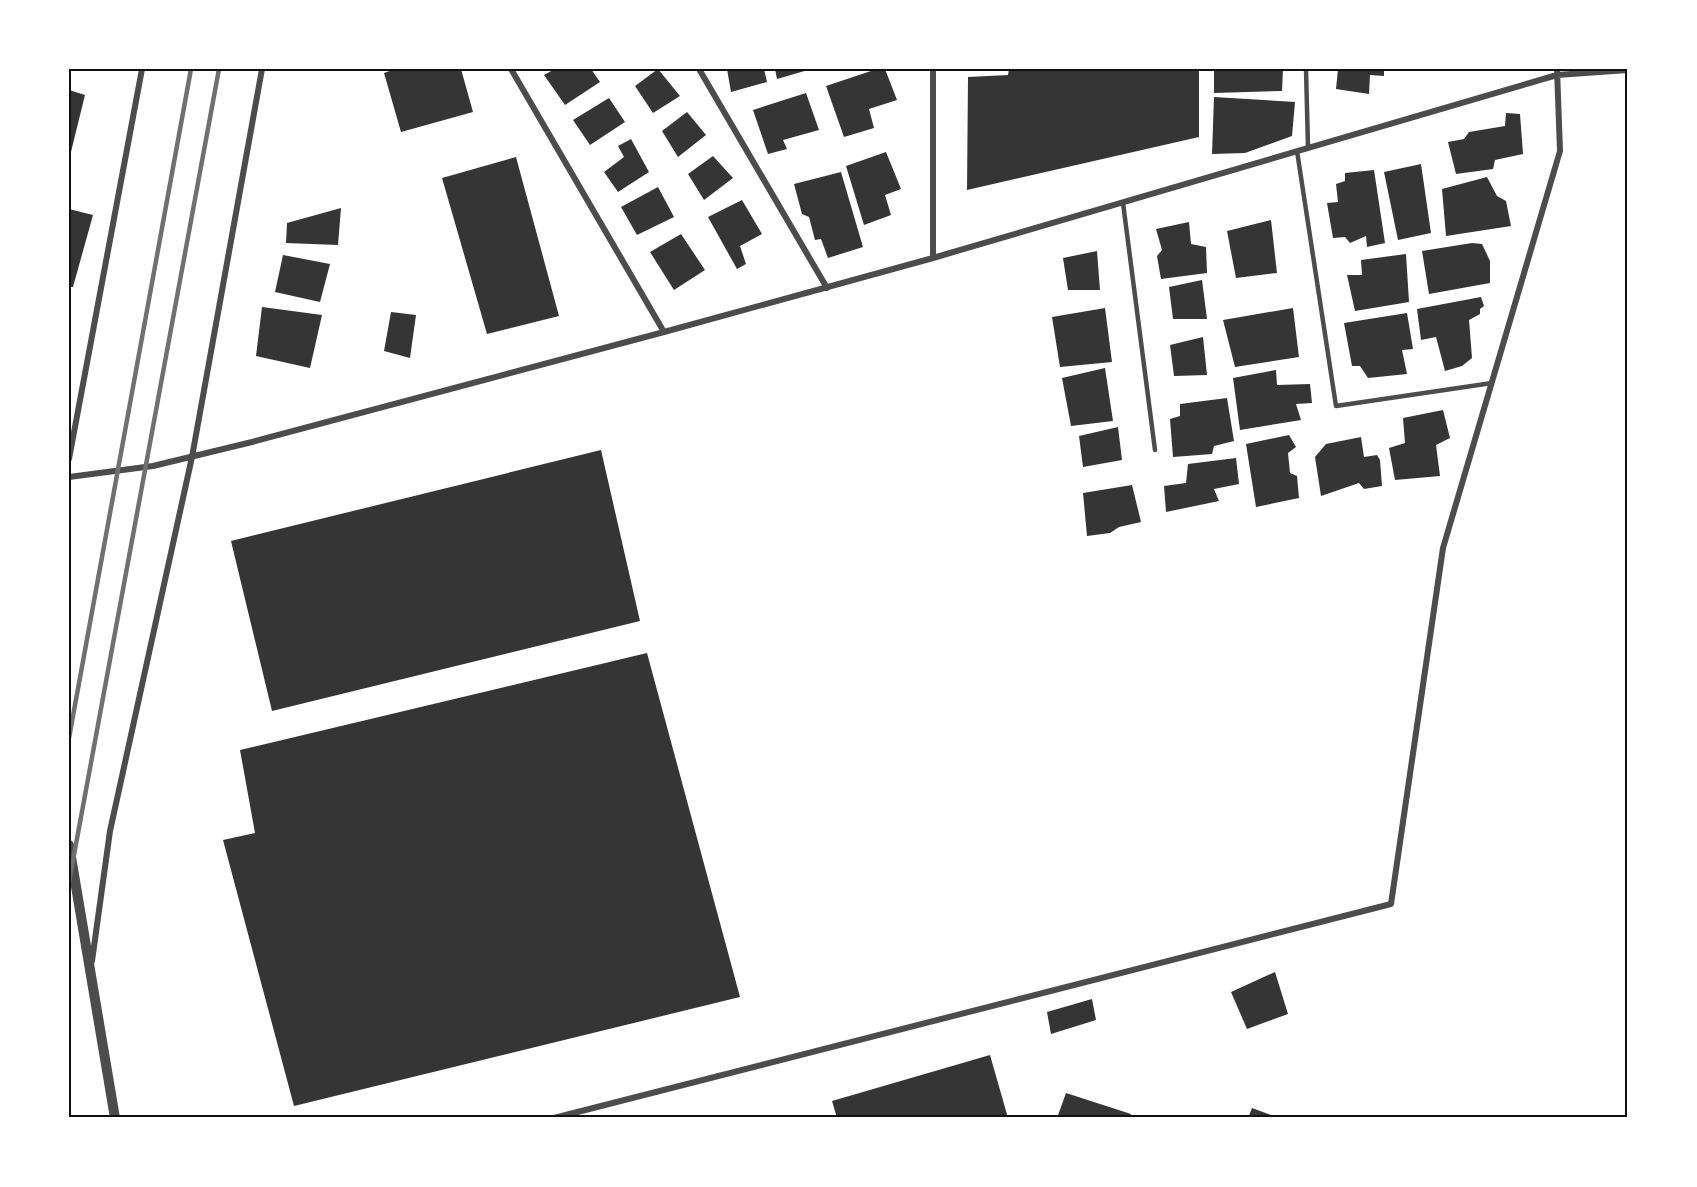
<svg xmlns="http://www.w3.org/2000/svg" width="1697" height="1187" font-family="Ubuntu,sans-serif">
<rect width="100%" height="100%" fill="#fff"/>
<path fill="#353535" d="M 395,69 L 461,69 L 473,112 L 401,132 L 384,73 Z
M 555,69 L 591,69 L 600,82 L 565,105 L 544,75 Z
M 658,69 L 680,96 L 653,113 L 635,86 Z
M 727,69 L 764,69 L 767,82 L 731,92 Z
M 775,69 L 808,69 L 808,70 L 777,79 Z
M 877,69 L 885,69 L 897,100 L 869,109 L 874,128 L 844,137 L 826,86 Z
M 1009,69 L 1199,69 L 1199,137 L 967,190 L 968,77 L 1008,75 Z
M 1214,69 L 1283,69 L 1282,91 L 1214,93 Z
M 1338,69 L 1384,69 L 1384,76 L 1370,75 L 1369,94 L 1336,89 Z
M 69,90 L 85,95 L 70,156 L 69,156 Z
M 806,93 L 819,130 L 783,140 L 787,149 L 768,154 L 753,110 Z
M 1214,97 L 1295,102 L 1292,136 L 1245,153 L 1212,154 Z
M 609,98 L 625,122 L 590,145 L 573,120 Z
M 687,112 L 706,135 L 678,157 L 662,131 Z
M 1506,113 L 1520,114 L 1523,154 L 1495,160 L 1493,169 L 1456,174 L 1448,142 L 1464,139 L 1469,132 L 1505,126 Z
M 631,139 L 649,172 L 618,192 L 604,172 L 624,157 L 618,146 Z
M 886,152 L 901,189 L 885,195 L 891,215 L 864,225 L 846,166 Z
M 713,156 L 733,178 L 704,200 L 688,174 Z
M 516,157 L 559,316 L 487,334 L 442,178 Z
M 1421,164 L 1431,233 L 1398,240 L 1384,172 Z
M 1374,170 L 1385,243 L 1367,247 L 1366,236 L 1350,243 L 1345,237 L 1333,238 L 1327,203 L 1338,202 L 1336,184 L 1345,181 L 1345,173 Z
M 841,172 L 863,247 L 828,258 L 821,239 L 815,240 L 809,217 L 802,214 L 794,184 Z
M 1487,177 L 1497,196 L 1506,201 L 1511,226 L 1446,236 L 1442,189 Z
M 658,187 L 674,217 L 637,235 L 621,207 Z
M 742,200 L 762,234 L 740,246 L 746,264 L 737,269 L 708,217 Z
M 341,208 L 338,245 L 286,243 L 287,223 Z
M 69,209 L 93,215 L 73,287 L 69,287 Z
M 1271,220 L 1277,273 L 1236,278 L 1227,231 Z
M 1189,222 L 1191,244 L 1206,247 L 1207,273 L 1161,279 L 1157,256 L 1162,250 L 1156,229 Z
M 681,234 L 705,270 L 674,290 L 650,252 Z
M 1472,243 L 1482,244 L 1490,261 L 1490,283 L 1429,294 L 1422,251 Z
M 1097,251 L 1100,290 L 1068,290 L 1063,258 Z
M 1406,254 L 1409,302 L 1355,311 L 1347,275 L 1362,275 L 1361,260 Z
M 283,255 L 330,264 L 320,302 L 275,292 Z
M 1202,280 L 1207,319 L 1173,319 L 1169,287 Z
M 1481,297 L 1484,306 L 1480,309 L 1480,314 L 1469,320 L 1472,358 L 1462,366 L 1445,371 L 1436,337 L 1421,340 L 1417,309 Z
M 262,307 L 322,315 L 310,368 L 256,356 Z
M 1105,308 L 1112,362 L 1060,367 L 1052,317 Z
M 1293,308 L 1299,357 L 1235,367 L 1223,320 Z
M 391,312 L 416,315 L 410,358 L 384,351 Z
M 1407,313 L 1413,349 L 1402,350 L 1407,374 L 1368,378 L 1360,366 L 1352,366 L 1344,323 Z
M 1203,337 L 1207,375 L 1174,376 L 1170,345 Z
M 1105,368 L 1113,421 L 1071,426 L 1062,378 Z
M 1276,370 L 1277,385 L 1310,384 L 1312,403 L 1296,404 L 1301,420 L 1240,430 L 1233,378 Z
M 1227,398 L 1234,441 L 1214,446 L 1212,454 L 1173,457 L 1170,419 L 1180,416 L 1180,404 Z
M 1443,410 L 1450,438 L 1436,445 L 1440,476 L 1395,480 L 1389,448 L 1405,443 L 1403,418 Z
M 1118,427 L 1122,460 L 1083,467 L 1079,436 Z
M 1289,435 L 1296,447 L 1288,453 L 1290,473 L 1297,476 L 1299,498 L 1256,507 L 1246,444 Z
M 1361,437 L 1364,457 L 1377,455 L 1380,460 L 1382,486 L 1364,489 L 1359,483 L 1321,496 L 1315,457 L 1326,444 Z
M 601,450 L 640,621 L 272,711 L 231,541 Z
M 1236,458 L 1239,484 L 1214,489 L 1219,501 L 1166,512 L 1164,486 L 1186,483 L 1188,464 Z
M 1132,485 L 1141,522 L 1119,527 L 1110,533 L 1087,536 L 1083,493 Z
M 647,653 L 740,997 L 294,1106 L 223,840 L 255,833 L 240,750 Z
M 1275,972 L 1288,1014 L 1247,1029 L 1231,992 Z
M 1092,999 L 1096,1020 L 1051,1034 L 1047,1012 Z
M 990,1055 L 1008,1118 L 837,1118 L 832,1101 Z
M 1066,1093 L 1131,1114 L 1129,1118 L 1057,1118 Z
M 1252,1108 L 1271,1115 L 1270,1118 L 1248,1118 Z"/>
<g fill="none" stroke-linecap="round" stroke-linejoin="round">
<path stroke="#4c4c4c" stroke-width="4.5" d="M 1306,69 L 1308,148
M 1297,151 L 1336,406 L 1492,383
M 1123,203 L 1155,450"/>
<path stroke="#4c4c4c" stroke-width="6" d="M 511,69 L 664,332 L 933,258
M 699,69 L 827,288
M 933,69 L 933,258 L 1557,75 L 1628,70
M 69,459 L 142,69
M 69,477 L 153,466 L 252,442 L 664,332
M 92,961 L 110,831 L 192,457 L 262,69
M 554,1118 L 1391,904 L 1443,548 L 1560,151 L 1557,69"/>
<path stroke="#4c4c4c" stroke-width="10" d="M 69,845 L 115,1118"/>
<path stroke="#707070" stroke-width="4.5" d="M 69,738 L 191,69
M 69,882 L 219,69"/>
</g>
<rect width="1697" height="1187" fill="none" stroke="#ffffff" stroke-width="141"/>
<rect x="70" y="70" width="1556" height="1046" fill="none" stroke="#111" stroke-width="2"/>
</svg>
